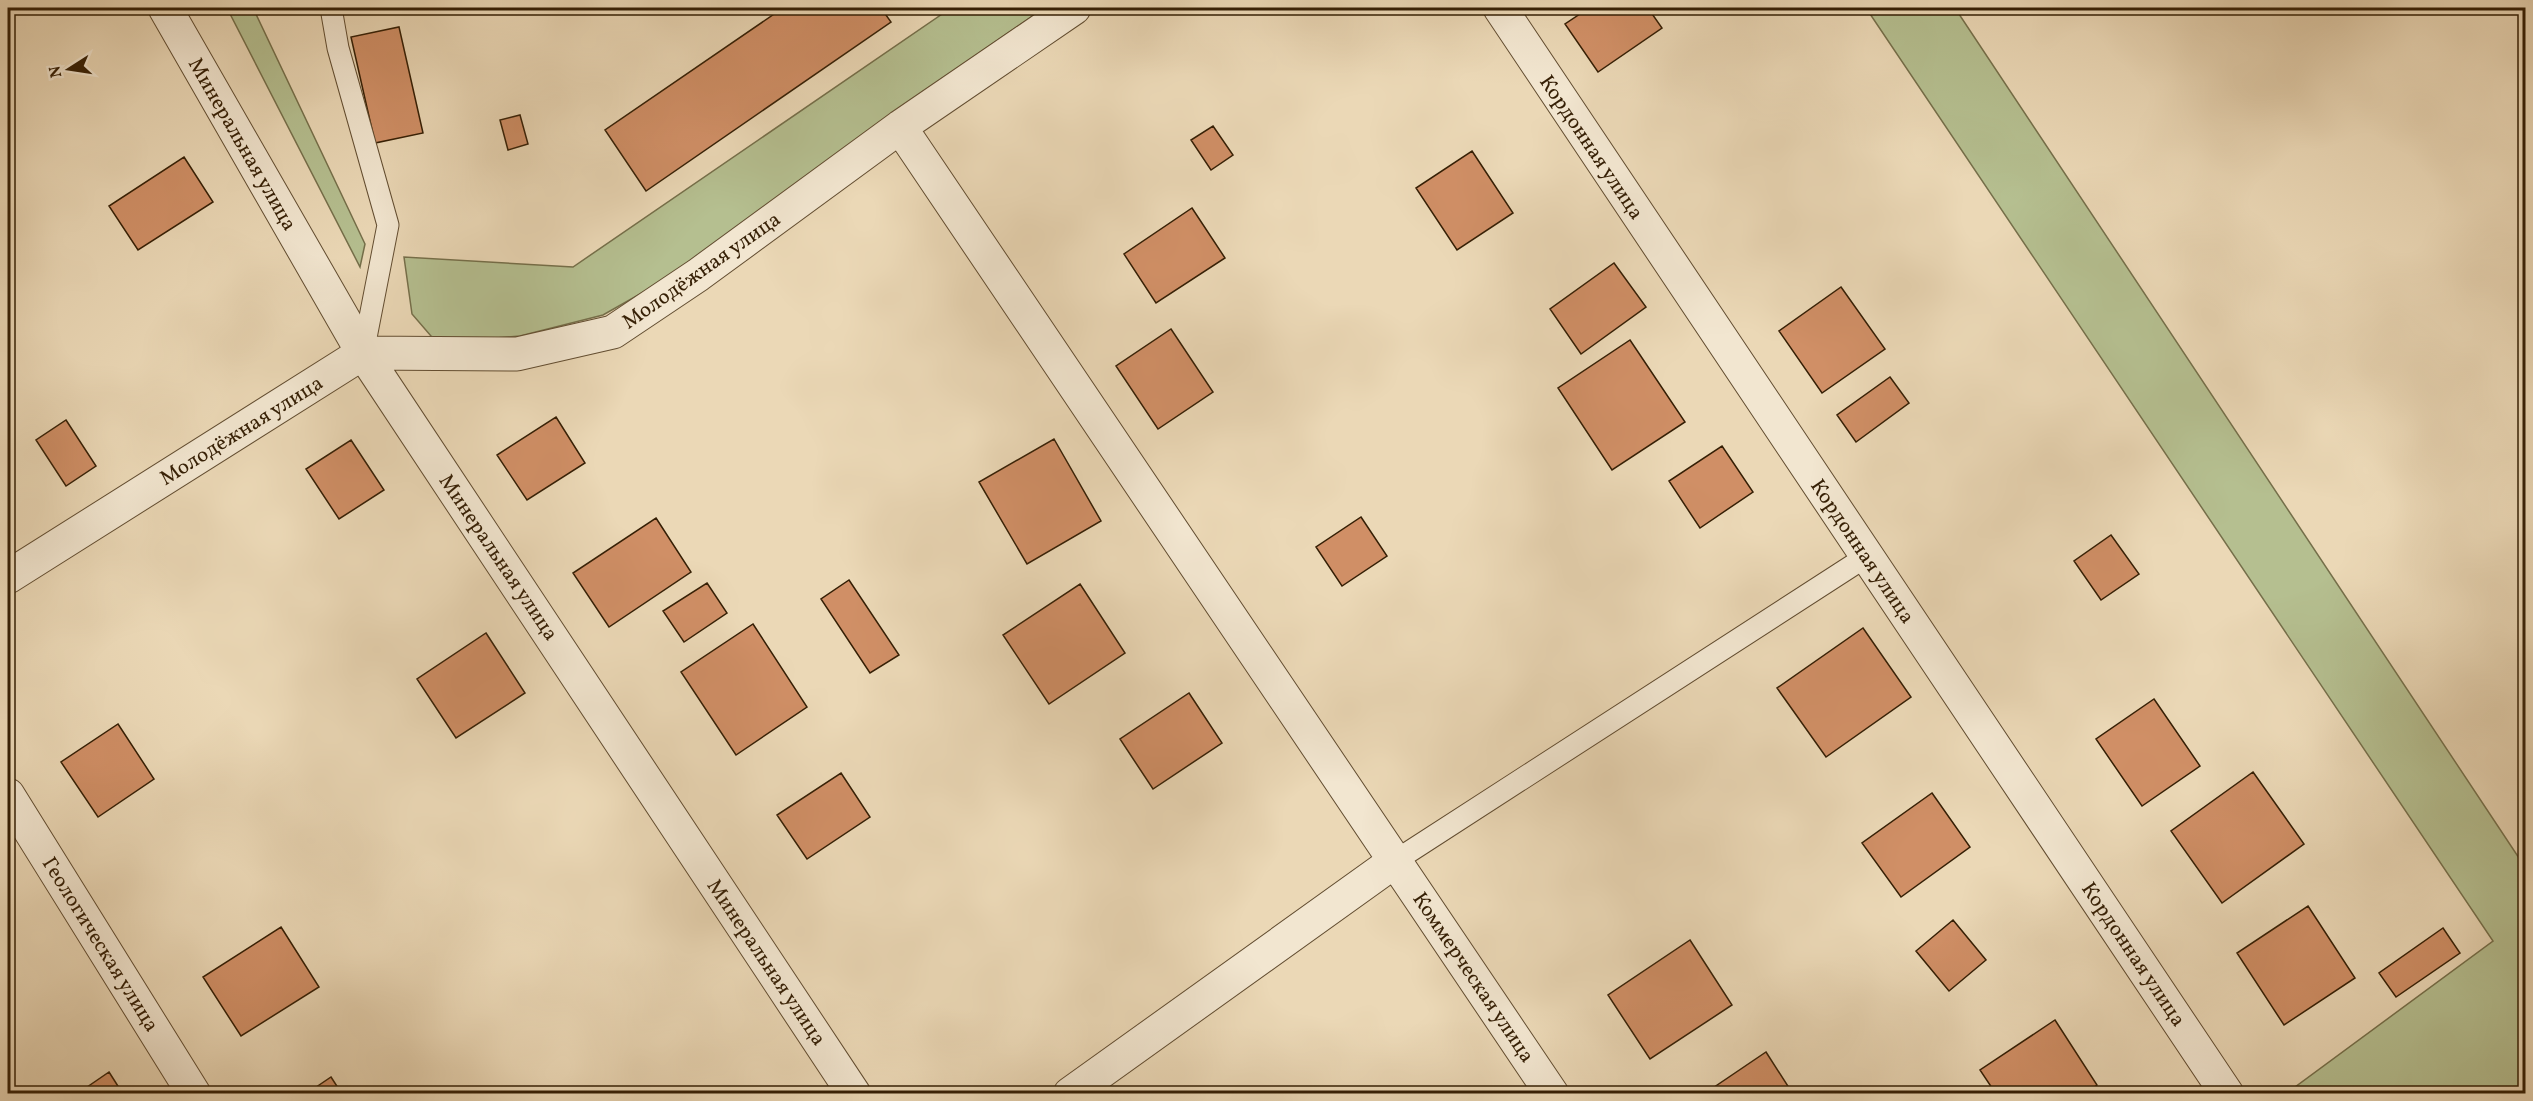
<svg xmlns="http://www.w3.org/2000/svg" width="2533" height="1101" font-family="Vollkorn,serif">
<rect width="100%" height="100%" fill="#ebd8b6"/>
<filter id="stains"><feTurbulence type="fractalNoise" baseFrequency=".00333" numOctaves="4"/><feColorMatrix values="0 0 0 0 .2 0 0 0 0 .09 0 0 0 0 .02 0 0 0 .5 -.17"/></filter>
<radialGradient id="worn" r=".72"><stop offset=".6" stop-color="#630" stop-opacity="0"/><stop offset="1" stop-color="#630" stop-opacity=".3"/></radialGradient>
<path fill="#b5bf90" stroke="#756f4a" stroke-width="1.5" d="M 227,8 L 253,8 L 365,244 L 360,267 Z
M 951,8 L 1044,8 L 877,124 L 679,272 L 603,315 L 520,336 L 437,343 L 412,314 L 404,257 L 573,267 Z
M 1866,8 L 1955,8 L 2525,867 L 2525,1093 L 2287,1093 L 2493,941 Z"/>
<path fill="#d08f66" stroke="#351f05" stroke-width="1.5" d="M 783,8 L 881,8 L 891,22 L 646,191 L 605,130 Z
M 1589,8 L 1648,8 L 1662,28 L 1598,72 L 1565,24 Z
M 399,27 L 423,133 L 375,143 L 351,37 Z
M 520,115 L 528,144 L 508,150 L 500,120 Z
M 1213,126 L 1233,155 L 1211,170 L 1191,140 Z
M 1472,151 L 1513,213 L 1457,250 L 1416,188 Z
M 184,157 L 213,202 L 138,250 L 109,206 Z
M 1192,208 L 1225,258 L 1156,303 L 1124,254 Z
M 1614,263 L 1646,307 L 1581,354 L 1550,309 Z
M 1841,287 L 1885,349 L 1822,393 L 1779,331 Z
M 1171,329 L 1213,392 L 1158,429 L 1116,366 Z
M 1630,340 L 1685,422 L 1612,470 L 1558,388 Z
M 1890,377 L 1909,403 L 1856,442 L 1837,415 Z
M 556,417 L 585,463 L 527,500 L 497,455 Z
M 66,420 L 96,466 L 66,486 L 36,440 Z
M 1054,439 L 1101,521 L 1027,564 L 979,482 Z
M 351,440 L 384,490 L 339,519 L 306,469 Z
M 1722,446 L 1753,492 L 1700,528 L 1669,481 Z
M 1361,517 L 1387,556 L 1342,586 L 1316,547 Z
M 656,518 L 691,572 L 609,627 L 573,573 Z
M 2111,535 L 2139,574 L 2101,600 L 2074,561 Z
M 849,580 L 899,655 L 870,673 L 821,599 Z
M 707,583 L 727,613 L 684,642 L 663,611 Z
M 1080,584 L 1125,653 L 1049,704 L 1003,635 Z
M 753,624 L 807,707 L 736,755 L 681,672 Z
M 1863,628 L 1911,697 L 1826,757 L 1777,688 Z
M 486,633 L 525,693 L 456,738 L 417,679 Z
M 1189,693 L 1222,743 L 1153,789 L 1120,739 Z
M 2154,699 L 2200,766 L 2142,806 L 2096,739 Z
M 118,724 L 154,779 L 98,817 L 61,762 Z
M 2253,772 L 2304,844 L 2222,903 L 2171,831 Z
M 841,773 L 870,817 L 807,859 L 777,815 Z
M 1932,793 L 1970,847 L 1901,897 L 1862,843 Z
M 2308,906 L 2355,978 L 2284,1025 L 2237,953 Z
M 1953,920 L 1986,960 L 1949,991 L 1916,951 Z
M 281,927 L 319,987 L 241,1036 L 203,977 Z
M 2443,928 L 2460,953 L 2396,997 L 2379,973 Z
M 1690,940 L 1732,1005 L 1650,1059 L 1608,995 Z
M 2055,1020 L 2097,1085 L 2084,1094 L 1996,1094 L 1980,1070 Z
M 1766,1052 L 1793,1094 L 1704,1094 Z
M 109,1072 L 123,1094 L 77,1094 Z
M 331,1077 L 342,1094 L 306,1094 Z"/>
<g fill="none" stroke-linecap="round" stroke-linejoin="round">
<g stroke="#624d31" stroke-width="23">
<path id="lane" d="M 331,8 L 338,48 L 388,225 L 363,353
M 1395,861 L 1867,556"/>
</g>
<g stroke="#624d31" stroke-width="35">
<path id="street" d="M 165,8 L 363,353 L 854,1094
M 1500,8 L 2227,1094
M 900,127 L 1552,1094
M 8,577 L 363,353 L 517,354 L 613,332 L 698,275 L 900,127 L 1074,8
M 8,795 L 194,1094
M 1070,1094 L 1395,861"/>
</g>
<use href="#lane" stroke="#f2e6d0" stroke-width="21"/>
<use href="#street" stroke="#f2e6d0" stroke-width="33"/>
</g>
<g text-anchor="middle" stroke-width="4.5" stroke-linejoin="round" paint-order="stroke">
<g font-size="21" fill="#351f05" stroke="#f2e6d0">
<text transform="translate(243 144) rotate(60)" y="7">Минеральная улица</text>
<text transform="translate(1592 147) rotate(56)" y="7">Кордонная улица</text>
<text transform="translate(701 270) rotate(-35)" y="7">Молодёжная улица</text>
<text transform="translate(241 430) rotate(-32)" y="7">Молодёжная улица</text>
<text transform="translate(1863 551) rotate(56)" y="7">Кордонная улица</text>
<text transform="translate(499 557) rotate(56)" y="7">Минеральная улица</text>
<text transform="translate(101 944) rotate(58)" y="7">Геологическая улица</text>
<text transform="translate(2134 954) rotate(56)" y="7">Кордонная улица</text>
<text transform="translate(767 962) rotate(56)" y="7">Минеральная улица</text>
<text transform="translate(1474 977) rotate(56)" y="7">Коммерческая улица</text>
</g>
</g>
<rect width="2533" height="1101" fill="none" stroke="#ebd8b6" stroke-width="30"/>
<rect x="9" y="9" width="2515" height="1083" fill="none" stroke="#351f05" stroke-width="3"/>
<rect x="15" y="15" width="2503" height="1071" fill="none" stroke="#351f05" stroke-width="1.5"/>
<g transform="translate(69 69) rotate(258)" stroke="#f2e6d0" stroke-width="4.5" paint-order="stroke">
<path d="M0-4.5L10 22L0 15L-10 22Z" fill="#351f05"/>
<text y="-9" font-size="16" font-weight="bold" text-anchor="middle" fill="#351f05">N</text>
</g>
<rect width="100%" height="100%" filter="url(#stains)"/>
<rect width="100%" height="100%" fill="url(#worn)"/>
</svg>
